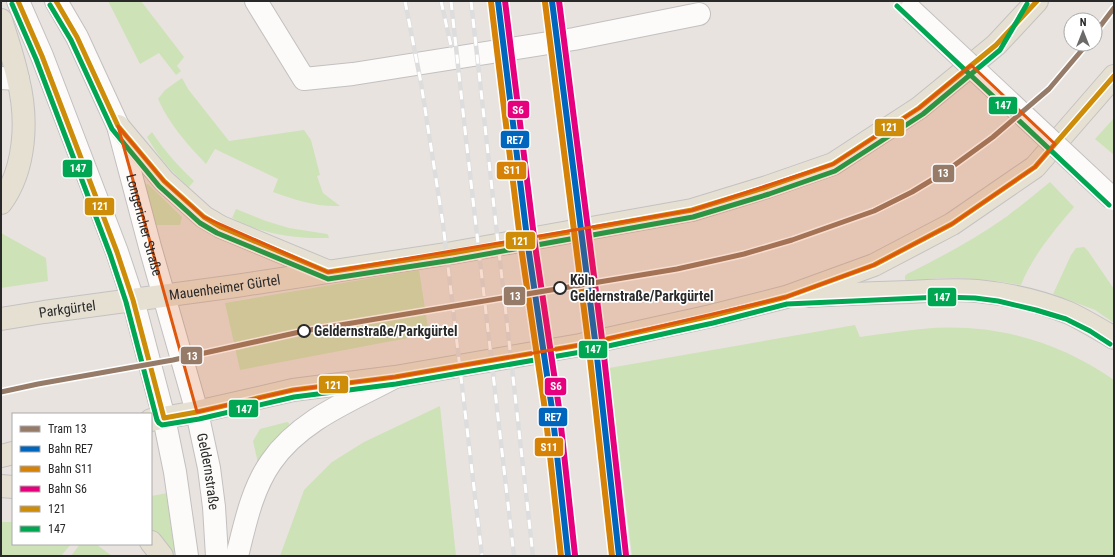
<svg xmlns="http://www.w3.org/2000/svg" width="1115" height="557" font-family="'Roboto Condensed',sans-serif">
<rect width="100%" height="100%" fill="#e8e3df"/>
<path fill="#cee2b8" d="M 108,1 L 141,1 L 184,57 L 177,66 L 181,71 L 176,75 L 159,53 L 140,64 Z
M 182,78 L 188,89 L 229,141 L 304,130 L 311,140 L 320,175 L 317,176 L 323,193 L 340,206 C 316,207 295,200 273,192 L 278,179 L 215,149 L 206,164 C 186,143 170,125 158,99 L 165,90 Z
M 1114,118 L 1114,155 L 1095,139 Z
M 152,132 C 164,150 178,166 194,181 L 189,187 C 171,172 158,156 147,137 Z
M 1050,182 L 1074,207 C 1054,231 1033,255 1021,285 L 996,281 L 960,278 L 938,278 L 910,281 L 906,281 L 905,279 L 905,276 L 907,274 C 941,257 975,239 1006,217 C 1021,206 1035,194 1050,182 Z
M 148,184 L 182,217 L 180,225 L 155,225 L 142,186 Z
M 236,209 L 266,221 L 289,228 L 327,234 L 328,235 L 329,238 C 294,239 262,234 232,218 Z
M 1,233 L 46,258 L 48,281 L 1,288 Z
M 1084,247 L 1088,251 L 1114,289 L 1114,323 L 1095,310 L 1053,294 L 1071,255 L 1076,248 Z
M 419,270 L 429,334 L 240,370 L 225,303 Z
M 855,325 L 860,337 C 880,334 901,331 921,329 C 991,322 1057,340 1114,380 L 1114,556 L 632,556 L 609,368 Z
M 440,406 L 456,556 L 280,556 L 304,490 L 332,462 L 364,442 Z
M 287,422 L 289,423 L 289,425 L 273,442 L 258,463 L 253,441 L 260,429 Z
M 168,493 L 175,551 L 174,553 L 151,529 L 151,496 Z
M 1,522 L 13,522 L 13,544 L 71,544 L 61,556 L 1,556 Z
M 80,544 L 96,544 L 112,556 L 71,556 Z"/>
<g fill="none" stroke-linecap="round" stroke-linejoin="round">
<g stroke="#c2c0c0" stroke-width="24">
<g id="minor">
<path d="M 18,1 L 42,56 L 117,252 L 133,300 L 164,418 L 175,472 L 187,556"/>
<path id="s1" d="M 56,1 L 77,37 L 118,126 L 150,247 L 197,412 L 209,468 L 214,507 L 217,556"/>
<path d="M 256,1 L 304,79 L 353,74 L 574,39 L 699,14"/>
<path d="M 1,78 L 18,79"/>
<path d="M 237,556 C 245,524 252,489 271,462 C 300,420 350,401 393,378"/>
</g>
</g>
<g stroke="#c4c2c1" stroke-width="24">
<g id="major">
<path d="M 1,20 C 7,39 14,59 18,79 C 28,119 26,169 1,203"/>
<path d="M 118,126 L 164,181 L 204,217 L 221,227 L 327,271"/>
<path d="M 809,296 C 843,294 876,293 910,292 C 932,291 955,289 977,291 C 1008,294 1040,301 1069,313 C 1084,320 1099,329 1114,338"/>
<path id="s2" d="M 1,319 L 44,312 L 236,286 L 452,253 L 692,210 L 767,187 L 833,164 L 919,108 L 996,45 L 1037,1"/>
<path d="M 151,420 L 197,412 L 293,390 L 395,377 L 580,345 L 711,316 L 786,297 L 874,265 L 952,224 L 1035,167 L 1114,76"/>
<path d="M 1,456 L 13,453"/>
<path d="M 1,486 L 13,487"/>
<path d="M 151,542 L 162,556"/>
</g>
</g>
<use href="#minor" stroke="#fcfbfa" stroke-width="22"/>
<use href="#major" stroke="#e6e0d3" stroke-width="22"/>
<g stroke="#ddddde" stroke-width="4.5">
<path id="rail" d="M 405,1 L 421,83 L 443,224 L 482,556
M 441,1 L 451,46
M 451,1 L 466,139 L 514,556
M 471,1 L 533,556"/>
</g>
<use href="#rail" stroke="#fff" stroke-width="3" stroke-dasharray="9" stroke-linecap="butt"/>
<g stroke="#c2c0c0" stroke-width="24" stroke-linecap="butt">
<path id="minor-bridge" d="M 911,10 L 1113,199"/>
</g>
<use href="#minor-bridge" stroke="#fcfbfa" stroke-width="22"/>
<g stroke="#fff" stroke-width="8">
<path id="bus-1" d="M 18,1 L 42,56 L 117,252 L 133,300 L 164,418
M 56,1 L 77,37 L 118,126 L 164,181 L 204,217 L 221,227 L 328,272
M 328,272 L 452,253 L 692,210 L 767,187 L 833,164 L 919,108 L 996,45 L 1037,1
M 164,418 L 197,412 L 293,390 L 395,377 L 580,345 L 711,316 L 786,297 L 874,265 L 952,224 L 1035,167 L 1114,76"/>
</g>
<g stroke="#fff" stroke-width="8">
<path id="bus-2" d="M 12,4 L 36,59 L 110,254 L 126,302 L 157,420 L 159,423 L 162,425 L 199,419 L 294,397 L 396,384 L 581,352 L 713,323 L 787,304 L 941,297 L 975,298 L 998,301 L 1036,310 L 1066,319 L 1090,331 L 1110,344
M 50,5 L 71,40 L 112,129 L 159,186 L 200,223 L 217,233 L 328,279 L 453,260 L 693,217 L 769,194 L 835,171 L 923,114 L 1000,50 L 1027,4
M 897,6 L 1109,205"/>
</g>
<use href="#bus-1" stroke="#ce8d08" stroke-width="5"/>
<use href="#bus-2" stroke="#00a651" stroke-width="5"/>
<g stroke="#fff" stroke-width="9">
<path id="rail-1" d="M 498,1 L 528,246 L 552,409 L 568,556
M 552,1 L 596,348 L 619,556"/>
</g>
<g stroke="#fff" stroke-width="9">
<path id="rail-2" d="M 491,2 L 521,247 L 545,410 L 561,556
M 545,2 L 589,349 L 612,556"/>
</g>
<g stroke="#fff" stroke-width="9">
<path id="rail-3" d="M 505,1 L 535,245 L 559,408 L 575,555
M 559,1 L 603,347 L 626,555"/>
</g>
<use href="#rail-1" stroke="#0065bd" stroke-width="6"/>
<use href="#rail-2" stroke="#d58206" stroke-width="6"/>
<use href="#rail-3" stroke="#e6007e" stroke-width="6"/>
<g stroke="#fff" stroke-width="8">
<path id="tram-1" d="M 1095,33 L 1114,8
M 1,392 L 38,384 L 173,360 L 304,331 L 677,269 L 744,254 L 792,240 L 874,211 L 912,192 L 945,172 L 993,137 L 1049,89 L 1087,44"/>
</g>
<use href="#tram-1" stroke="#967b68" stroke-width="5"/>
</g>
<path fill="#de570d" fill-opacity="0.2" stroke="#de570d" stroke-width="3" stroke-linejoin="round" d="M 971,65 L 1055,144 L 1035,167 L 952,224 L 874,265 L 786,297 L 580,345 L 395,377 L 293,390 L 197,412 L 118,126 L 164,181 L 204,217 L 328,272 L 692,210 L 833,164 L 919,108 Z"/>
<g fill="#fff" stroke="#292929" stroke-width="2">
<circle cx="560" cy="288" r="6"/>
<circle cx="304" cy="331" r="6"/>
</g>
<g text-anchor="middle" stroke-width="3.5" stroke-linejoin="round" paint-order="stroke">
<g font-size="14" fill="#292929" stroke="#fff">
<text dy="5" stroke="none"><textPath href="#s1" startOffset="242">Longericher Straße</textPath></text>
<text dy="5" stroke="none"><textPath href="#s2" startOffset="226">Mauenheimer Gürtel</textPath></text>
<text dy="5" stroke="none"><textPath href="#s2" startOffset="67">Parkgürtel</textPath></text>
<text dy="5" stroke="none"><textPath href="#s1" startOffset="497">Geldernstraße</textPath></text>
</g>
<g font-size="14" font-weight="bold" fill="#292929" stroke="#fff" text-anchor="start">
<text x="570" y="285">Köln<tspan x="570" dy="16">Geldernstraße/Parkgürtel</tspan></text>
<text x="314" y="336">Geldernstraße/Parkgürtel</text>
</g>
</g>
<g stroke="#fff" stroke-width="1.5">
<rect x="988" y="96" width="30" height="19" rx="4" fill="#00a651"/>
<rect x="507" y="100" width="23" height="19" rx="4" fill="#e6007e"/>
<rect x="874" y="118" width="31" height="19" rx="4" fill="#ce8d08"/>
<rect x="500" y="130" width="30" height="19" rx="4" fill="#0065bd"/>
<rect x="62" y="159" width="31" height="19" rx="4" fill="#00a651"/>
<rect x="496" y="161" width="31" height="19" rx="4" fill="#d58206"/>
<rect x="932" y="164" width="23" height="19" rx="4" fill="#967b68"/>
<rect x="84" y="197" width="31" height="19" rx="4" fill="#ce8d08"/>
<rect x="505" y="231" width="31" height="19" rx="4" fill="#ce8d08"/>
<rect x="503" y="286" width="23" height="20" rx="4" fill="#967b68"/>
<rect x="927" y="287" width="30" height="20" rx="4" fill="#00a651"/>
<rect x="578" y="340" width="30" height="19" rx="4" fill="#00a651"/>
<rect x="180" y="346" width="23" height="19" rx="4" fill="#967b68"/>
<rect x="318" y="375" width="31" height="19" rx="4" fill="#ce8d08"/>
<rect x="544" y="377" width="23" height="19" rx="4" fill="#e6007e"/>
<rect x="228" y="399" width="31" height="19" rx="4" fill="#00a651"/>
<rect x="538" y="407" width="30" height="20" rx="4" fill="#0065bd"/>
<rect x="534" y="437" width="30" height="20" rx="4" fill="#d58206"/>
</g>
<g font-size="11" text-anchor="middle" font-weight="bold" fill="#fff">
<text x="1003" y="109">147</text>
<text x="518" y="114">S6</text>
<text x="889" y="131">121</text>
<text x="515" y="144">RE7</text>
<text x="78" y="172">147</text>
<text x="512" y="174">S11</text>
<text x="943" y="177">13</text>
<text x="100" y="210">121</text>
<text x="520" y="245">121</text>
<text x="515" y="300">13</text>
<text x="942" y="301">147</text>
<text x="593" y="353">147</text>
<text x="192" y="360">13</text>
<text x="333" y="389">121</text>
<text x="556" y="390">S6</text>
<text x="244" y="413">147</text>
<text x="553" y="421">RE7</text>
<text x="549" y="451">S11</text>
</g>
<rect width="1115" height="557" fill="none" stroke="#292929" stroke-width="4"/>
<rect x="12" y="413" width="140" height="132" fill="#ffffff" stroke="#a9a9a9"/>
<rect x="20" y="426" width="20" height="6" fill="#967b68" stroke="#a9a9a9"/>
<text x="48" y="433" font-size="12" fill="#292929">Tram 13</text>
<rect x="20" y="446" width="20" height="6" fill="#0065bd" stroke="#a9a9a9"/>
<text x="48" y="453" font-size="12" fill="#292929">Bahn RE7</text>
<rect x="20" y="466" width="20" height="6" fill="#d58206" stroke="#a9a9a9"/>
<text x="48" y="473" font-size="12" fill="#292929">Bahn S11</text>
<rect x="20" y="486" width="20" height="6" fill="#e6007e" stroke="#a9a9a9"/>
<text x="48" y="493" font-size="12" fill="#292929">Bahn S6</text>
<rect x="20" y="506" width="20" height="6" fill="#ce8d08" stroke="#a9a9a9"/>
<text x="48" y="513" font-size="12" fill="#292929">121</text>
<rect x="20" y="526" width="20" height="6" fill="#00a651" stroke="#a9a9a9"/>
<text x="48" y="533" font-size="12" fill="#292929">147</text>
<g transform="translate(1083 32)"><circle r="19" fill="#ffffff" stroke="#a9a9a9"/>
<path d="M0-3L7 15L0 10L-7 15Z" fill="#6c6a69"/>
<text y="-6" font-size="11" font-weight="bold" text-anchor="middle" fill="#292929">N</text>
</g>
</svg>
